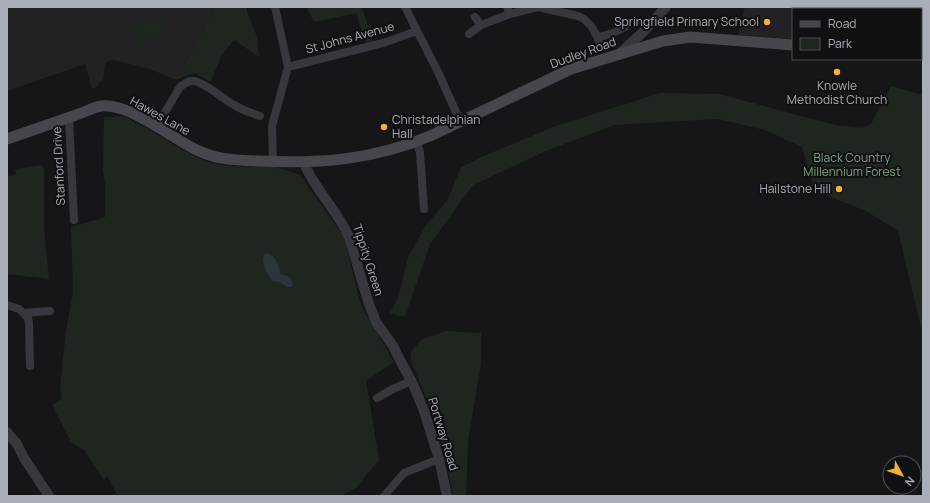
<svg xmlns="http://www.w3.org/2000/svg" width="930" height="503" font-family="Manrope,sans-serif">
<rect width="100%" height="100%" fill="#161618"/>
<path fill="#222225" d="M 7,7 L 215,7 L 176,80 L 150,69 L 114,60 L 109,61 L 105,64 L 103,81 L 99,83 L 99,86 L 92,89 L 85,64 L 7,91 Z
M 745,7 L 861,7 L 861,9 L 793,9 L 793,39 L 738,35 Z"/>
<path fill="#1e261f" d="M 215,7 L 247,7 L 247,11 L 257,37 L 259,57 L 234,40 L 222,55 L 210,82 L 194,73 L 176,80 Z
M 306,7 L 362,7 L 362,8 L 373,41 L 366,44 L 356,13 L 314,22 Z
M 160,16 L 165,31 L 138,41 L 133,26 Z
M 65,45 L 67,47 L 67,49 C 64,54 59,54 54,57 C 47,60 39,69 31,65 L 29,61 L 32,57 L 35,64 L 48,59 L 47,54 Z
M 891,86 L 923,95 L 923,336 L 898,231 L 866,211 L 815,191 L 802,147 L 765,130 L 717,119 L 614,125 L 546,151 L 473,185 L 430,244 L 405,317 L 390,313 L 399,295 L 408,257 L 426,225 L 447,201 L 461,167 L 486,155 L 553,127 L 660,93 L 719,94 L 835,125 L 862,128 L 871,124 Z
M 124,116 L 153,132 L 184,151 L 207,162 L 229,166 L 276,167 L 300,175 L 344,237 L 361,305 L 394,362 L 366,381 L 379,460 L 356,488 L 340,496 L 118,496 L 107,476 L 103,479 L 85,451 L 71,442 L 52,405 L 62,399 L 60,387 L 66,331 L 73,292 L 71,227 L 105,217 L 105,185 L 103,169 L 104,117 Z
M 42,165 L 44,168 L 44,228 L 49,279 L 7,274 L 7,176 L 16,175 L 15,169 Z
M 445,331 L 481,333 L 481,364 L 468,441 L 466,496 L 453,496 L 446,459 L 431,411 L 411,360 L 410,353 L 421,340 Z"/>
<path fill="#2c353c" d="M 266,253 C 276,255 279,266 281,275 C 288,275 291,277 293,284 L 291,287 L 288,287 L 279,282 L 272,281 C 267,273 259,261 266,253 Z"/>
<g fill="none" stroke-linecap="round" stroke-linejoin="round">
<path stroke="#37383d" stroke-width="8" d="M 405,7 L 438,72 L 460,121
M 507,7 L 510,14 L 538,7 L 578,16 L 584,19 L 592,27 L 598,38 L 600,45
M 475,17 L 481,25
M 921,20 L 923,18
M 469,34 L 481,25 L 510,14
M 598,38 C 607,34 616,33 625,27
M 288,67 L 383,43 L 417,31
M 69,118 L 74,220
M 156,127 L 180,87 C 184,84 188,80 194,81 C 206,83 223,99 234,105 C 242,110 251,113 260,116
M 417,141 L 420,153 L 424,209
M 273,162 L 272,126 L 288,67 L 275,7
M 7,305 L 19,309 L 23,313 L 50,311
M 23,313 L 28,318 L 29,323 L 30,366
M 377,398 L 391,390 L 411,381
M 384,496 L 404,473 L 439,459"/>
<path stroke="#37383d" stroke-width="10" d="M 619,54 L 642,33 L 666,7
M 304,163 C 315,190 337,210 349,237 L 368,301 L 376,322 L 393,346 L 401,362 L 413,384 L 424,411 L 439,459 L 447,496
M 7,432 L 17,444 L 24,458 L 49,496"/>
<path stroke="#45474d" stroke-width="11" d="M 921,41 L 923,42
M 7,139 C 30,131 53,123 76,115 C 84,113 93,107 101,106 C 131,103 172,139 199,151 C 218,160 238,160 258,161 C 320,164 373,160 430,136 L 571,69 L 663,41 L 690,37 L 793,45"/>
</g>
<g fill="#f2b134" stroke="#111113" stroke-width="1.5">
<circle cx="767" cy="22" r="4"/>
<circle cx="837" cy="72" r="4"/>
<circle cx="384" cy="127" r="4"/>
<circle cx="839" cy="189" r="4"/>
</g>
<g text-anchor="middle" stroke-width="4" stroke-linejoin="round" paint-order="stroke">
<g font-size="12" fill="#a8adb8" stroke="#111113" text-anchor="end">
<text x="759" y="26">Springfield Primary School</text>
<text x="837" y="90" text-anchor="middle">Knowle<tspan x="837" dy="14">Methodist Church</tspan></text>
<text x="392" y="124" text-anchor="start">Christadelphian<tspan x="392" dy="14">Hall</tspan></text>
<text x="831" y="193">Hailstone Hill</text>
</g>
<g font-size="12" fill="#a8adb8" stroke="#111113">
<text transform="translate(350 38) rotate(-15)" y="4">St Johns Avenue</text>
<text transform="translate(583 53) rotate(-20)" y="4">Dudley Road</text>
<text transform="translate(160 116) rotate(29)" y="4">Hawes Lane</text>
<text transform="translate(59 166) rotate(-93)" y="4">Stanford Drive</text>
<text transform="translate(368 260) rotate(72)" y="4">Tippity Green</text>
<text transform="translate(443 434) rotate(73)" y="4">Portway Road</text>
</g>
<g font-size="12" fill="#7fa381" stroke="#111113">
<text x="852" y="162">Black Country<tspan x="852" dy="14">Millennium Forest</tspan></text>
</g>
</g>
<rect width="930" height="503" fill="none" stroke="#a8adb8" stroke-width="16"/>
<rect x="792" y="8" width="130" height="52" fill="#111113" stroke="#4d4f55"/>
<rect x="800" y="21" width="20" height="6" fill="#45474d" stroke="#4d4f55"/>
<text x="828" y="28" font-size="12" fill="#a8adb8">Road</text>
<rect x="800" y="38" width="20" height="12" fill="#1e261f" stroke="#4d4f55"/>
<text x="828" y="48" font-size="12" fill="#a8adb8">Park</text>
<g transform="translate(902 475) rotate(130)"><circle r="19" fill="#111113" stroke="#4d4f55"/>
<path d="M0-3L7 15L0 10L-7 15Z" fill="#f2b134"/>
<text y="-6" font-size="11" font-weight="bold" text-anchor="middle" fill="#a8adb8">N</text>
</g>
</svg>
